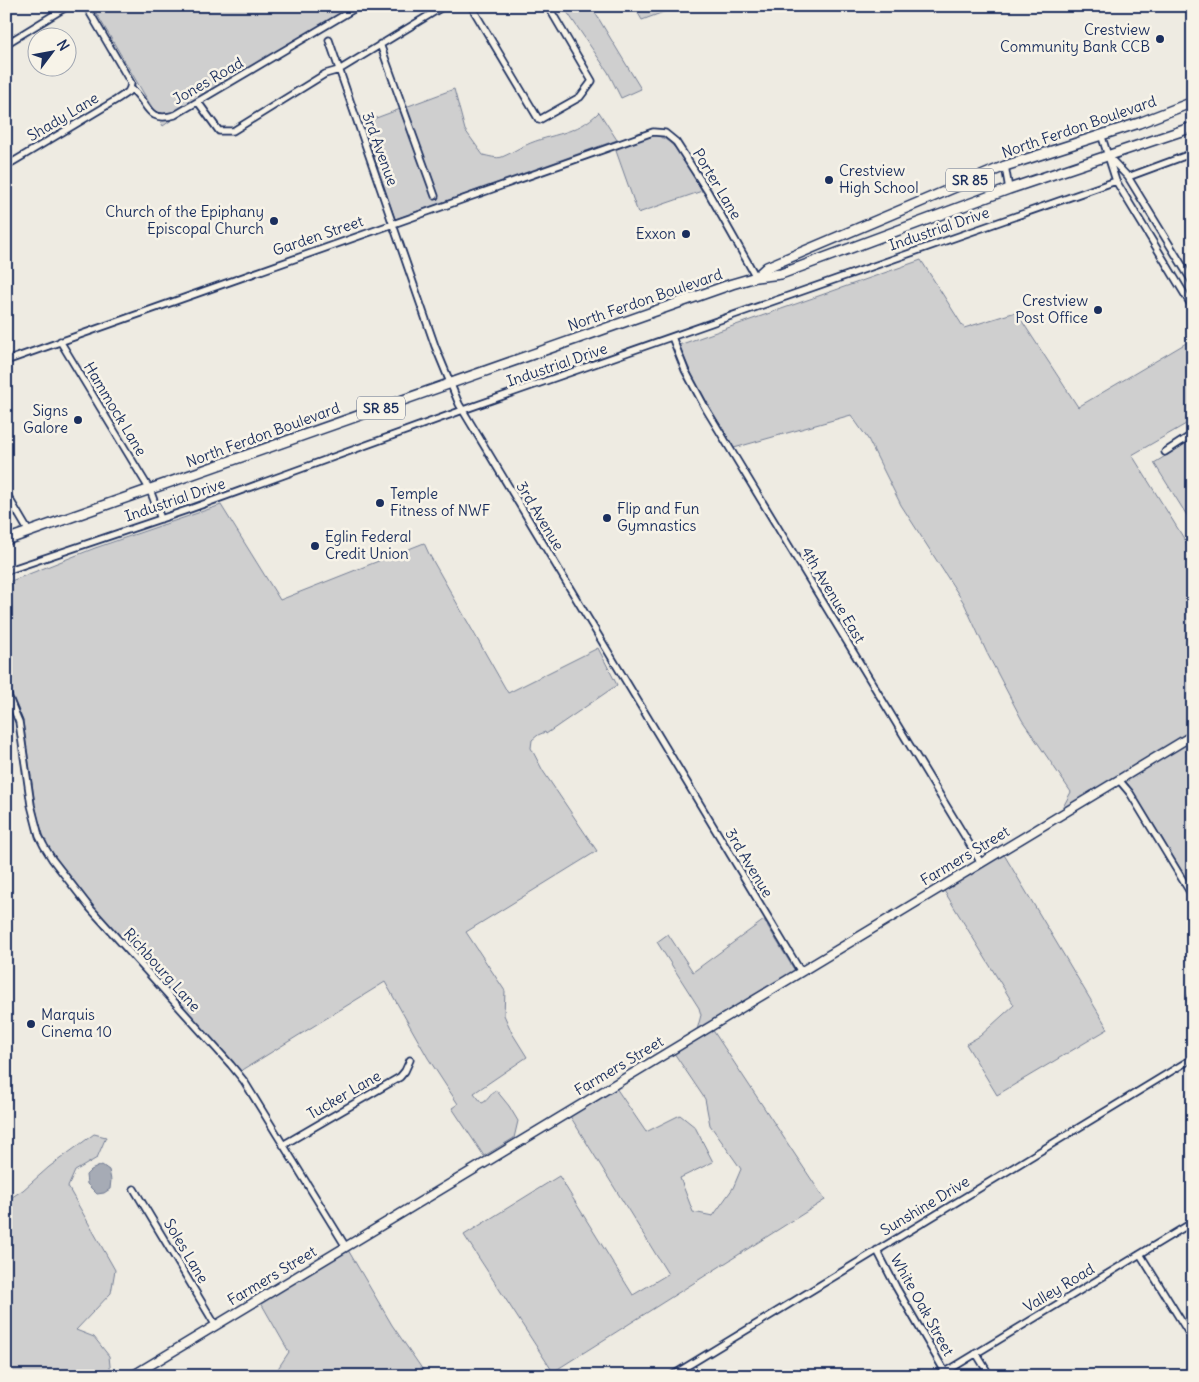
<svg xmlns="http://www.w3.org/2000/svg" width="1199" height="1382" font-family="Delius,sans-serif">
<rect width="100%" height="100%" fill="#eeebe2"/>
<filter id="ink" filterUnits="userSpaceOnUse"><feTurbulence type="fractalNoise" baseFrequency=".02" numOctaves="2"/><feDisplacementMap in="SourceGraphic" scale="10" xChannelSelector="R" yChannelSelector="G"/><feConvolveMatrix kernelMatrix="1 2 1 2 8 2 1 2 1" color-interpolation-filters="sRGB"/></filter>
<g filter="url(#ink)">
<path fill="#cfcfcf" stroke="#757f96" d="M 92,6 L 360,6 L 192,106 L 163,126 Z
M 563,6 L 591,6 L 641,89 L 621,98 L 608,72 Z
M 634,6 L 680,6 L 642,20 Z
M 454,89 L 465,130 L 483,155 C 488,156 497,159 502,157 C 510,154 518,148 526,145 C 552,133 577,135 599,112 L 617,140 L 395,219 L 363,125 L 368,121 Z
M 653,135 C 676,137 691,172 702,191 L 638,213 L 615,148 Z
M 921,260 L 964,328 L 1016,312 L 1078,407 L 1193,339 L 1193,420 L 1132,455 L 1193,553 L 1193,731 L 1064,808 L 1063,807 L 1071,792 L 1022,720 L 987,653 L 964,603 L 901,505 L 868,439 L 851,415 L 734,448 L 695,382 L 679,345 Z
M 1193,439 L 1193,525 L 1154,463 Z
M 221,505 L 280,600 L 424,543 L 429,554 L 508,693 L 598,648 L 617,685 L 546,734 L 545,732 L 538,735 L 532,740 L 531,748 L 543,771 L 597,851 L 466,932 L 505,991 L 504,1015 L 512,1033 L 527,1057 L 474,1093 L 482,1103 C 488,1101 490,1094 496,1090 L 509,1106 L 518,1121 L 514,1138 L 484,1156 L 452,1108 L 458,1104 L 428,1058 L 385,982 L 241,1071 L 93,906 L 55,857 L 47,845 L 39,823 L 35,804 L 23,721 L 12,694 L 6,684 L 6,583 L 95,548 Z
M 1193,739 L 1193,889 L 1133,791 L 1125,781 Z
M 1003,853 L 1108,1029 L 997,1095 L 966,1044 L 980,1036 L 1014,1005 L 943,889 Z
M 764,920 L 795,971 L 697,1030 L 701,1015 L 699,1008 L 657,942 L 668,934 L 693,972 Z
M 712,1029 L 825,1200 L 553,1372 L 464,1235 L 559,1176 L 633,1295 L 668,1274 L 570,1116 L 616,1088 L 646,1132 L 680,1115 L 695,1127 L 713,1162 L 680,1178 L 693,1212 L 713,1216 L 733,1188 L 741,1169 L 710,1125 L 705,1099 L 674,1053 Z
M 94,1134 L 106,1137 L 97,1158 L 75,1171 L 68,1187 L 115,1270 L 111,1293 L 76,1330 L 94,1337 L 109,1356 L 111,1376 L 6,1376 L 6,1201 L 23,1190 L 49,1167 Z
M 348,1250 L 392,1325 L 427,1376 L 273,1376 L 289,1352 L 261,1303 Z"/>
<path fill="#a6abb5" stroke="#6e7992" d="M 102,1165 L 109,1170 L 111,1180 L 110,1189 L 104,1193 L 97,1194 L 87,1184 L 86,1175 L 91,1170 Z"/>
<g fill="none" stroke-linecap="round" stroke-linejoin="round">
<g stroke="#1b2f5e" stroke-width="9">
<path id="minor" d="M 86,6 L 131,83 L 130,88
M 471,6 L 539,120 L 580,97 L 592,81 L 548,6
M 329,40 L 435,346 L 459,404 L 801,972
M 6,44 L 68,6
M 380,44 L 435,196
M 130,88 C 149,101 145,124 175,115 L 359,6
M 198,102 L 219,131 L 233,131 L 325,74 L 339,70 L 444,6
M 1101,134 L 1116,181 L 1193,308
M 1110,158 L 1128,177 L 1193,283
M 6,166 L 116,100 L 128,92 L 130,88
M 1005,166 L 1009,189
M 1128,177 L 1193,153
M 672,337 L 685,370 L 706,409 L 981,863
M 60,341 L 150,490 L 161,519
M 6,361 L 653,132 L 665,133 L 676,142 L 708,192 L 756,277
M 1165,452 L 1193,434
M 6,493 L 29,532
M 6,571 L 190,509 L 463,410 L 1116,181
M 6,691 L 19,722 L 31,805 L 39,836 L 44,846 L 52,859 L 90,908 L 231,1065 L 244,1081 L 346,1247
M 1119,780 L 1130,793 L 1193,897
M 1193,993 L 1191,1000 L 1193,1008
M 283,1145 L 400,1077 L 405,1071 L 410,1060
M 134,1189 L 216,1326
M 877,1250 L 896,1287 L 945,1372
M 1140,1254 L 1193,1340
M 976,1353 L 990,1376
M 671,1376 L 1193,1058
M 939,1376 L 1193,1222"/>
</g>
<g stroke="#1b2f5e" stroke-width="11">
<path id="tertiary" d="M 132,1376 L 1193,735"/>
</g>
<g stroke="#1b2f5e" stroke-width="12">
<path id="primary" d="M 756,277 L 767,267 L 1005,166 L 1139,123 L 1193,102
M 6,540 L 732,284 L 756,277 L 781,274 L 1009,189 L 1193,127"/>
</g>
<use href="#minor" stroke="#f7f3e8" stroke-width="5.5"/>
<use href="#tertiary" stroke="#f7f3e8" stroke-width="8"/>
<use href="#primary" stroke="#f7f3e8" stroke-width="9"/>
</g>
</g>
<g fill="#1b2f5e" stroke="#f7f3e8" stroke-width="2">
<circle cx="1160" cy="39" r="5"/>
<circle cx="829" cy="180" r="5"/>
<circle cx="274" cy="221" r="5"/>
<circle cx="686" cy="234" r="5"/>
<circle cx="1098" cy="310" r="5"/>
<circle cx="78" cy="420" r="5"/>
<circle cx="380" cy="503" r="5"/>
<circle cx="607" cy="518" r="5"/>
<circle cx="315" cy="546" r="5"/>
<circle cx="31" cy="1024" r="5"/>
</g>
<g text-anchor="middle" stroke-width="5" stroke-linejoin="round" paint-order="stroke">
<g fill="#f7f3e8" stroke="#5d6a87" stroke-width="1">
<rect x="946" y="168.5" width="48" height="23" rx="4"/>
<rect x="357" y="396.5" width="48" height="23" rx="4"/>
</g>
<g font-size="14" font-weight="bold" fill="#1b2f5e">
<text x="970" y="185">SR 85</text>
<text x="381" y="413">SR 85</text>
</g>
<g font-size="15" fill="#1b2f5e" stroke="#f7f3e8" text-anchor="end">
<text x="1150" y="35">Crestview<tspan x="1150" dy="17">Community Bank CCB</tspan></text>
<text x="839" y="176" text-anchor="start">Crestview<tspan x="839" dy="17">High School</tspan></text>
<text x="264" y="217">Church of the Epiphany<tspan x="264" dy="17">Episcopal Church</tspan></text>
<text x="676" y="239">Exxon</text>
<text x="1088" y="306">Crestview<tspan x="1088" dy="17">Post Office</tspan></text>
<text x="68" y="416">Signs<tspan x="68" dy="17">Galore</tspan></text>
<text x="390" y="499" text-anchor="start">Temple<tspan x="390" dy="17">Fitness of NWF</tspan></text>
<text x="617" y="514" text-anchor="start">Flip and Fun<tspan x="617" dy="17">Gymnastics</tspan></text>
<text x="325" y="542" text-anchor="start">Eglin Federal<tspan x="325" dy="17">Credit Union</tspan></text>
<text x="41" y="1020" text-anchor="start">Marquis<tspan x="41" dy="17">Cinema 10</tspan></text>
</g>
<g font-size="15" fill="#1b2f5e" stroke="#f7f3e8">
<text transform="translate(208 81) rotate(-30)" y="5">Jones Road</text>
<text transform="translate(63 117) rotate(-31)" y="5">Shady Lane</text>
<text transform="translate(1079 127) rotate(-19)" y="5">North Ferdon Boulevard</text>
<text transform="translate(380 149) rotate(70)" y="5">3rd Avenue</text>
<text transform="translate(717 184) rotate(59)" y="5">Porter Lane</text>
<text transform="translate(939 229) rotate(-19)" y="5">Industrial Drive</text>
<text transform="translate(318 236) rotate(-19)" y="5">Garden Street</text>
<text transform="translate(645 300) rotate(-19)" y="5">North Ferdon Boulevard</text>
<text transform="translate(557 365) rotate(-19)" y="5">Industrial Drive</text>
<text transform="translate(115 409) rotate(59)" y="5">Hammock Lane</text>
<text transform="translate(263 435) rotate(-20)" y="5">North Ferdon Boulevard</text>
<text transform="translate(175 500) rotate(-19)" y="5">Industrial Drive</text>
<text transform="translate(540 516) rotate(59)" y="5">3rd Avenue</text>
<text transform="translate(833 595) rotate(59)" y="5">4th Avenue East</text>
<text transform="translate(965 856) rotate(-31)" y="5">Farmers Street</text>
<text transform="translate(749 863) rotate(59)" y="5">3rd Avenue</text>
<text transform="translate(162 970) rotate(48)" y="5">Richbourg Lane</text>
<text transform="translate(619 1066) rotate(-31)" y="5">Farmers Street</text>
<text transform="translate(344 1095) rotate(-30)" y="5">Tucker Lane</text>
<text transform="translate(925 1206) rotate(-31)" y="5">Sunshine Drive</text>
<text transform="translate(186 1251) rotate(59)" y="5">Soles Lane</text>
<text transform="translate(272 1276) rotate(-31)" y="5">Farmers Street</text>
<text transform="translate(1059 1288) rotate(-31)" y="5">Valley Road</text>
<text transform="translate(922 1305) rotate(61)" y="5">White Oak Street</text>
</g>
</g>
<rect width="1199" height="1382" fill="none" stroke="#f7f3e8" stroke-width="25"/>
<rect x="12" y="12" width="1174" height="1357" fill="none" stroke="#1b2f5e" stroke-width="2" filter="url(#ink)"/>
<g transform="translate(52 52) rotate(58)"><circle r="24" fill="#f7f3e8" stroke="#9fa5b1"/>
<path d="M0-4L9 19L0 12L-9 19Z" fill="#1b2f5e"/>
<text y="-8" font-size="14" font-weight="bold" text-anchor="middle" fill="#1b2f5e">N</text>
</g>
</svg>
